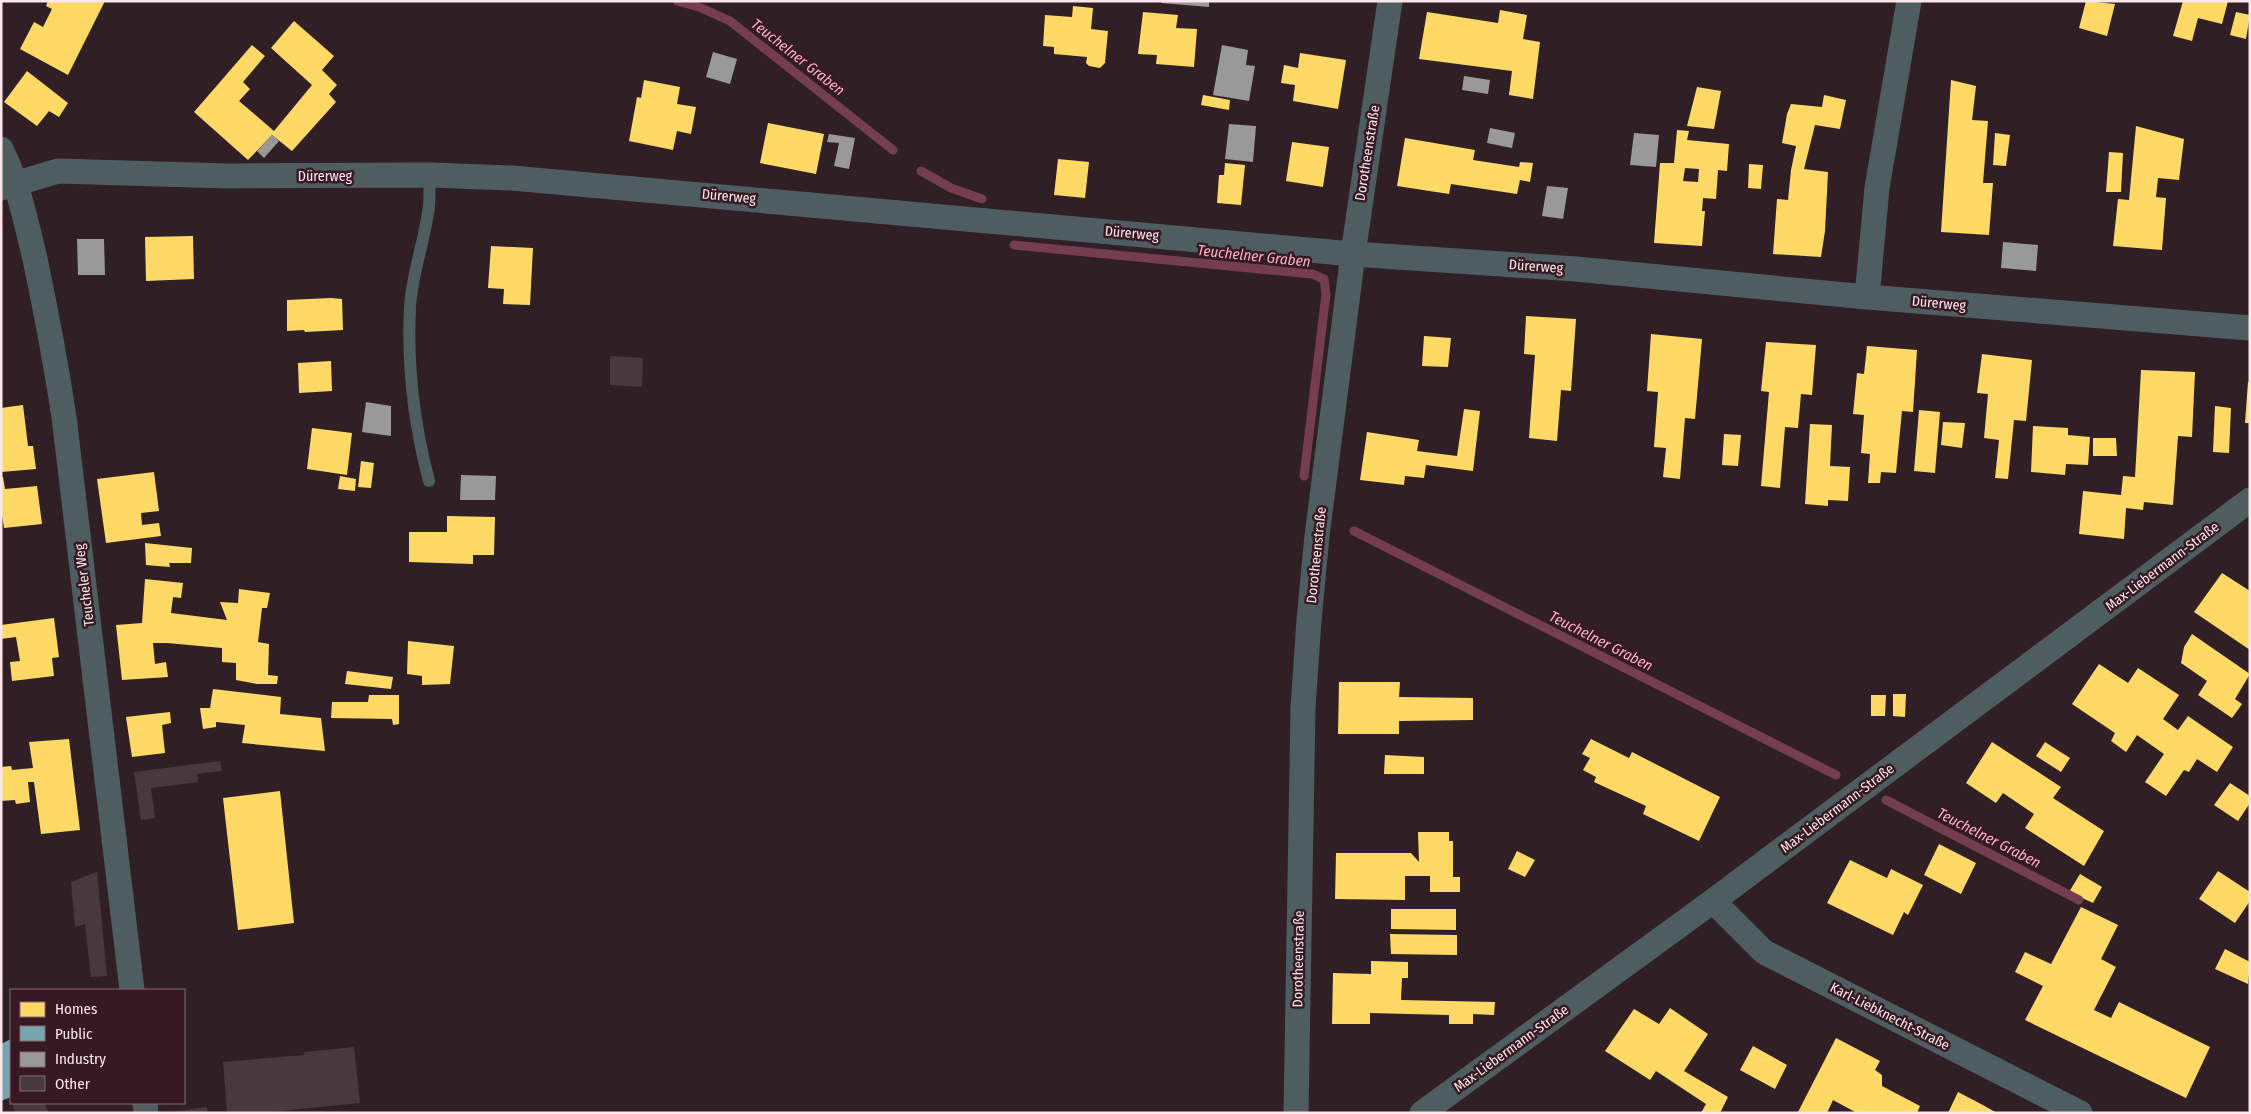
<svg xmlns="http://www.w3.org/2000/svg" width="2251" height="1114" font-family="'Fira Sans Condensed',sans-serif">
<rect width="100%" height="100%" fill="#302025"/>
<path fill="#ffd966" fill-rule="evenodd" d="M 48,1 L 105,1 L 68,75 L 20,49 L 34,22 L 43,27 L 52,9 L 46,6 Z
M 2086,1 L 2115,4 L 2107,36 L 2079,28 Z
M 2183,1 L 2228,1 L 2222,24 L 2198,18 L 2192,41 L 2173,36 Z
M 1073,6 L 1093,8 L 1091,29 L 1108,31 L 1105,63 L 1100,68 L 1089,66 L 1086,63 L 1087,57 L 1054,54 L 1054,47 L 1043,46 L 1045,15 L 1072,17 Z
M 1500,10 L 1527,15 L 1523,39 L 1540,42 L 1533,99 L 1509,95 L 1512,71 L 1419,59 L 1427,12 L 1498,23 Z
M 1143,12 L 1178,15 L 1176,28 L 1197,29 L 1194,67 L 1156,64 L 1157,55 L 1138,54 Z
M 2236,12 L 2250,15 L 2246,39 L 2230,35 Z
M 294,21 L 334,56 L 322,70 L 337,85 L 329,94 L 336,102 L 292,151 L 272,135 L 248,160 L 194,112 L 252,45 L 265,56 L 243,82 L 250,89 L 239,101 L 274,131 L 312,85 L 271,48 Z
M 1300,53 L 1346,60 L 1338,109 L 1293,101 L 1295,85 L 1281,83 L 1284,65 L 1298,68 Z
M 27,71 L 68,103 L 59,117 L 49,111 L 37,126 L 4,102 Z
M 644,80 L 680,87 L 677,104 L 696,107 L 691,134 L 677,131 L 673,150 L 629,141 L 637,97 L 641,98 Z
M 1951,80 L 1976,86 L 1972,120 L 1988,121 L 1983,183 L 1993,183 L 1989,235 L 1941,232 Z
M 1697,87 L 1721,91 L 1714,129 L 1687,126 Z
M 1203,95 L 1230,100 L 1229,110 L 1201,105 Z
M 1824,95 L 1846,100 L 1840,129 L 1815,125 L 1804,169 L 1828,172 L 1825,231 L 1821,257 L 1773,254 L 1777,199 L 1788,200 L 1791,170 L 1796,146 L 1782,143 L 1787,114 L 1791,104 L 1822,107 Z
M 768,123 L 824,134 L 816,174 L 760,163 Z
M 2136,126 L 2184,139 L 2179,180 L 2158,178 L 2156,197 L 2166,198 L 2162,250 L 2113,246 L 2118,199 L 2129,200 Z
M 1677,130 L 1689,131 L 1687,140 L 1729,144 L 1727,171 L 1718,170 L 1716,199 L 1703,198 L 1702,211 L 1705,211 L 1702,246 L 1654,243 L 1660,163 L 1674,163 ZM 1685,168 L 1699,169 L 1698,182 L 1683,181 Z
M 1995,133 L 2010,135 L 2006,166 L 1993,165 Z
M 1405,138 L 1475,150 L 1473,160 L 1519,167 L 1520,162 L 1533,163 L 1530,182 L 1520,180 L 1517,194 L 1451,184 L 1449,194 L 1397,186 Z
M 1292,142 L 1329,147 L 1323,187 L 1286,181 Z
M 2109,152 L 2123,153 L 2121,192 L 2106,192 Z
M 1058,159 L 1089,162 L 1085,198 L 1054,195 Z
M 1225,163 L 1245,165 L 1241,205 L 1217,203 L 1219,175 L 1224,175 Z
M 1749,164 L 1763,165 L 1761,189 L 1748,188 Z
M 193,236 L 194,279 L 146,281 L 145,237 Z
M 491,246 L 533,248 L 530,305 L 503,304 L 504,289 L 488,288 Z
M 331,298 L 342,299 L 343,330 L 305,332 L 304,330 L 287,331 L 287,300 Z
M 1526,316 L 1576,319 L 1571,391 L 1561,390 L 1557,441 L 1529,438 L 1535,355 L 1524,354 Z
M 1651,334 L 1702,339 L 1695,419 L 1685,418 L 1680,479 L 1663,477 L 1666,448 L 1654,447 L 1658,392 L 1647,391 Z
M 1424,336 L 1451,338 L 1448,367 L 1422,366 Z
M 1766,342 L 1816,345 L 1812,395 L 1801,394 L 1798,428 L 1785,427 L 1780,488 L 1761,486 L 1769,392 L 1761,391 Z
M 1867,346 L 1917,350 L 1913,412 L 1902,411 L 1896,473 L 1881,472 L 1880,483 L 1868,483 L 1870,454 L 1861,453 L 1864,415 L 1853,414 L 1857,373 L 1864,374 Z
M 1982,354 L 2032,360 L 2026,421 L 2014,420 L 2008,479 L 1995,478 L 1999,440 L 1984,438 L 1988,394 L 1977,393 Z
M 331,361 L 332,391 L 299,393 L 298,363 Z
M 2141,370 L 2195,372 L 2192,437 L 2178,436 L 2173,505 L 2144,502 L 2143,510 L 2126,508 L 2124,539 L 2079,534 L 2083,491 L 2121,495 L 2123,476 L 2135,477 Z
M 2248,382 L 2250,382 L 2250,423 L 2245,423 Z
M 23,405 L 28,446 L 33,446 L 36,469 L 1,472 L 1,408 Z
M 2215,406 L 2231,408 L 2229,453 L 2213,452 Z
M 1464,409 L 1480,411 L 1473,471 L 1426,465 L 1424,478 L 1405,476 L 1404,485 L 1360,480 L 1367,432 L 1419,440 L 1417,451 L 1457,456 Z
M 1919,410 L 1940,412 L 1935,473 L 1914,471 Z
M 1943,422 L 1965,423 L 1962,448 L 1941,445 Z
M 1810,424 L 1832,425 L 1830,466 L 1850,467 L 1848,501 L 1828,500 L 1828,506 L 1805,504 Z
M 2033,426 L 2068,428 L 2068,435 L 2090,437 L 2088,465 L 2066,464 L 2065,475 L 2031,472 Z
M 312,428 L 352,433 L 347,475 L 307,469 Z
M 1724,434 L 1741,435 L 1738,466 L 1722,465 Z
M 2093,438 L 2116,438 L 2117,456 L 2093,456 Z
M 361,461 L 374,463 L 371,488 L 358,487 Z
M 154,472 L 159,511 L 141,513 L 142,525 L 159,523 L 161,536 L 106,543 L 97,479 Z
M 340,476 L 356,479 L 355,491 L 338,489 Z
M 1,477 L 3,477 L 5,489 L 37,486 L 42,524 L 4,528 L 1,509 Z
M 447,516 L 495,517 L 494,555 L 473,555 L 473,564 L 409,562 L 409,532 L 447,532 Z
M 145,543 L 192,548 L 191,563 L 169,563 L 170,567 L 146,565 Z
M 2222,573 L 2250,591 L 2250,650 L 2194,612 Z
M 145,579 L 183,583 L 181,598 L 173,597 L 171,613 L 227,620 L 220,602 L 238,603 L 239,589 L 270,593 L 267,608 L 262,608 L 258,642 L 269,644 L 268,675 L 278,676 L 277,684 L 257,684 L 236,680 L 236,663 L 222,662 L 222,648 L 167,643 L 153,643 L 155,664 L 166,662 L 168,677 L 122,680 L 116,625 L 142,623 Z
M 54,618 L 59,657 L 52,658 L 54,676 L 12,681 L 10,662 L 20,661 L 16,637 L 1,639 L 1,625 Z
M 2192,634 L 2250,674 L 2235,699 L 2242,704 L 2232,718 L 2198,695 L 2207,681 L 2181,663 L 2184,647 Z
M 408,641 L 454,646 L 450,684 L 422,685 L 422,676 L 407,674 Z
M 2099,664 L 2128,683 L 2138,668 L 2179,695 L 2163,719 L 2178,730 L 2188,716 L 2233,747 L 2217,772 L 2197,759 L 2189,772 L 2184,770 L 2166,796 L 2145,782 L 2164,754 L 2137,735 L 2126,752 L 2111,741 L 2115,733 L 2072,704 Z
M 347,671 L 393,677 L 391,689 L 345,684 Z
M 1339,682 L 1400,682 L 1399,697 L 1473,698 L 1473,720 L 1399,721 L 1399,734 L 1338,734 Z
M 213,689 L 281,697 L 280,714 L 321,718 L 325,751 L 242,743 L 245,725 L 216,722 L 216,727 L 203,729 L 200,708 L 210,708 Z
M 1893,694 L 1906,694 L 1905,717 L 1893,716 Z
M 369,695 L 399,695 L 399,724 L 393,725 L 392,719 L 331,718 L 332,702 L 368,702 Z
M 1871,695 L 1886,695 L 1885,716 L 1871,716 Z
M 170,712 L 171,723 L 162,725 L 165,753 L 132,757 L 126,717 Z
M 69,739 L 80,830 L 41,834 L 34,782 L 28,782 L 30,802 L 16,804 L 15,800 L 1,801 L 1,767 L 11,766 L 12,770 L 33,768 L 29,742 Z
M 1591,739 L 1629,758 L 1632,752 L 1720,797 L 1699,841 L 1643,814 L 1646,806 L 1594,782 L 1596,777 L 1583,770 L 1590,758 L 1582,754 Z
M 1992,742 L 2061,787 L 2053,798 L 2104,831 L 2084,866 L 2025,828 L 2034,814 L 2003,793 L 1996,803 L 1966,783 Z
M 2045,742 L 2070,758 L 2061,772 L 2036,756 Z
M 1385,755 L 1424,757 L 1424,774 L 1384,774 Z
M 2230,783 L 2250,796 L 2250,803 L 2238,821 L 2214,805 Z
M 280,791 L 294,923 L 238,930 L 223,798 Z
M 1418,832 L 1449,832 L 1449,841 L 1453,841 L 1453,877 L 1460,877 L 1460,892 L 1430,892 L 1430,876 L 1405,876 L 1405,900 L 1335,899 L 1336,853 L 1411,853 L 1419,862 Z
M 1939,844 L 1976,863 L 1961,894 L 1924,875 Z
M 1517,851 L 1535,860 L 1525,877 L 1508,869 Z
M 1850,860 L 1887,878 L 1891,869 L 1923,885 L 1908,915 L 1904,912 L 1893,935 L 1827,903 Z
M 2218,871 L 2250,892 L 2250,901 L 2235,923 L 2199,899 Z
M 2080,874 L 2102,887 L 2093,903 L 2069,892 Z
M 2081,907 L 2118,925 L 2101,959 L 2116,967 L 2094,1010 L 2111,1018 L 2119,1002 L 2210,1047 L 2186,1098 L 2025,1020 L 2043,986 L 2015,972 L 2025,952 L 2051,964 Z
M 1391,909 L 1456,909 L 1456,930 L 1391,929 Z
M 1390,934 L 1457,935 L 1457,955 L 1391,954 Z
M 2225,949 L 2250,962 L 2248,984 L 2215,969 Z
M 1371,961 L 1408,962 L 1408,978 L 1402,978 L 1401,1000 L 1495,1002 L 1494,1015 L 1473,1014 L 1473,1024 L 1449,1024 L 1449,1015 L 1370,1013 L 1370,1024 L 1332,1024 L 1333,973 L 1371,974 Z
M 1670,1008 L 1708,1034 L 1684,1071 L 1728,1097 L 1720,1113 L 1701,1113 L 1706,1104 L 1656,1071 L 1650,1080 L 1605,1051 L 1634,1009 L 1659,1024 Z
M 1836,1038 L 1880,1061 L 1875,1070 L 1882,1075 L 1882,1086 L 1920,1106 L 1917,1113 L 1857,1113 L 1833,1100 L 1827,1113 L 1798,1112 Z
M 1753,1046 L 1787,1065 L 1775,1089 L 1740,1070 Z
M 1958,1092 L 1981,1104 L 1997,1113 L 1948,1113 Z"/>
<path fill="#76a5af" d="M 11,1039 L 11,1097 L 1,1101 L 1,1044 Z"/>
<path fill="#999" d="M 1161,1 L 1209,1 L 1209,7 L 1161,3 Z
M 1222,45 L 1248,50 L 1246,65 L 1255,66 L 1249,101 L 1213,95 Z
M 713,52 L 737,59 L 730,84 L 706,77 Z
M 1464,76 L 1490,80 L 1488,94 L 1462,90 Z
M 1229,124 L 1256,126 L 1253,162 L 1225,159 Z
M 1490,128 L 1515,133 L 1512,148 L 1487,143 Z
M 1634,133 L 1659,135 L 1656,167 L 1630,165 Z
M 829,134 L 855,138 L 849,169 L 834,166 L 839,143 L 827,142 Z
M 272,135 L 279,141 L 264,158 L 257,151 Z
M 1547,186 L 1568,188 L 1563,219 L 1542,216 Z
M 77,239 L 104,239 L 105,275 L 78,275 Z
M 2003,242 L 2038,245 L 2036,271 L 2001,268 Z
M 366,402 L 391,406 L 391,436 L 362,432 Z
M 461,475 L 496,476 L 495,500 L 460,500 Z"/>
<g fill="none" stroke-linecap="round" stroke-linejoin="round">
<path stroke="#743d50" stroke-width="9" d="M 677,1 L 699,7 L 730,21 L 893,150
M 921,171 L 951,188 L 982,199
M 1014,245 L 1312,274 L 1324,279 L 1326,294 L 1304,476
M 1354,531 L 1836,775
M 1886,800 L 2079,900"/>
</g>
<path fill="#47393e" d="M 610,356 L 643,358 L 642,387 L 610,385 Z
M 220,761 L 222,771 L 197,774 L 198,782 L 151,788 L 155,818 L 141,820 L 134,772 Z
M 97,872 L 107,976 L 91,977 L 85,924 L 75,927 L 71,882 Z
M 354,1047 L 360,1103 L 261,1113 L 227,1113 L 223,1062 L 304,1055 L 304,1052 Z
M 12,1103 L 45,1103 L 48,1113 L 15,1113 Z
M 207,1107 L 208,1113 L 171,1113 L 171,1112 Z"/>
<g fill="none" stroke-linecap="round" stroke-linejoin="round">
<path stroke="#4e5e60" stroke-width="12" d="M 429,481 C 414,424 407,366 410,307 C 412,273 425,240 429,206 C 430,196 429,185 430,175"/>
<path stroke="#4e5e60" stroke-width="25" d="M 1,149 C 18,183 26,221 35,259 C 46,311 56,364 64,417 L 132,990
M 1,188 L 58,171 L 227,176 L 430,175 L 512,178 L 1353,254 L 1576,269 L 1867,297 L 2250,328
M 1867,297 L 1877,188 L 1909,1
M 1713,901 L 1764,952 L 2080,1113
M 145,1103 L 146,1113
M 1296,1113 L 1303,708 L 1309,620 L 1317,536 L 1353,254 L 1390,1
M 1422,1113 L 1713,901 L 2250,500"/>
</g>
<g text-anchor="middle" stroke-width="5" stroke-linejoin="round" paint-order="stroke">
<g font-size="14" fill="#fce7ec" stroke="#371923">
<text transform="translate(1367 153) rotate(-81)" y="5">Dorotheenstraße</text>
<text x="325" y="181">Dürerweg</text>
<text transform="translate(729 196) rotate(5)" y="5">Dürerweg</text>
<text transform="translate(1132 233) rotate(5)" y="5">Dürerweg</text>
<text transform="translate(1536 266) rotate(4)" y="5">Dürerweg</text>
<text transform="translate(1939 303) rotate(5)" y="5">Dürerweg</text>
<text transform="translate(1316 555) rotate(-84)" y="5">Dorotheenstraße</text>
<text transform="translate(2162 566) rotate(-37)" y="5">Max-Liebermann-Straße</text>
<text transform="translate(84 585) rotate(-97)" y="5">Teucheler Weg</text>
<text transform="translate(1837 808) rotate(-37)" y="5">Max-Liebermann-Straße</text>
<text transform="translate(1298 959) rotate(-89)" y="5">Dorotheenstraße</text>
<text transform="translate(1890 1016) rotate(27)" y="5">Karl-Liebknecht-Straße</text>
<text transform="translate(1511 1048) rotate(-36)" y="5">Max-Liebermann-Straße</text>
</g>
<g font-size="15" font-style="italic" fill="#fbb0c6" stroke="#371923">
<text transform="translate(798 57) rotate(38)" y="5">Teuchelner Graben</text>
<text transform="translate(1254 256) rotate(6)" y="5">Teuchelner Graben</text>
<text transform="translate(1601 641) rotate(27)" y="5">Teuchelner Graben</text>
<text transform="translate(1989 838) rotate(27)" y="5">Teuchelner Graben</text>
</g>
</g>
<rect width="2251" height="1114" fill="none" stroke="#fce7ec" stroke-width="5"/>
<rect x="10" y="989" width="175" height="115" fill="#371923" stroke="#866b73"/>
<rect x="20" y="1002" width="25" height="15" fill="#ffd966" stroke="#866b73"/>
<text x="55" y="1014" font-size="15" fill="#fce7ec">Homes</text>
<rect x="20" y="1026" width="25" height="15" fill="#76a5af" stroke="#866b73"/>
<text x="55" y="1039" font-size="15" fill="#fce7ec">Public</text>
<rect x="20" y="1052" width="25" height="15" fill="#999999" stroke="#866b73"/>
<text x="55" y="1064" font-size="15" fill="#fce7ec">Industry</text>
<rect x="20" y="1076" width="25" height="15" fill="#47393e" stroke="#866b73"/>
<text x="55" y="1089" font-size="15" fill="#fce7ec">Other</text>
</svg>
